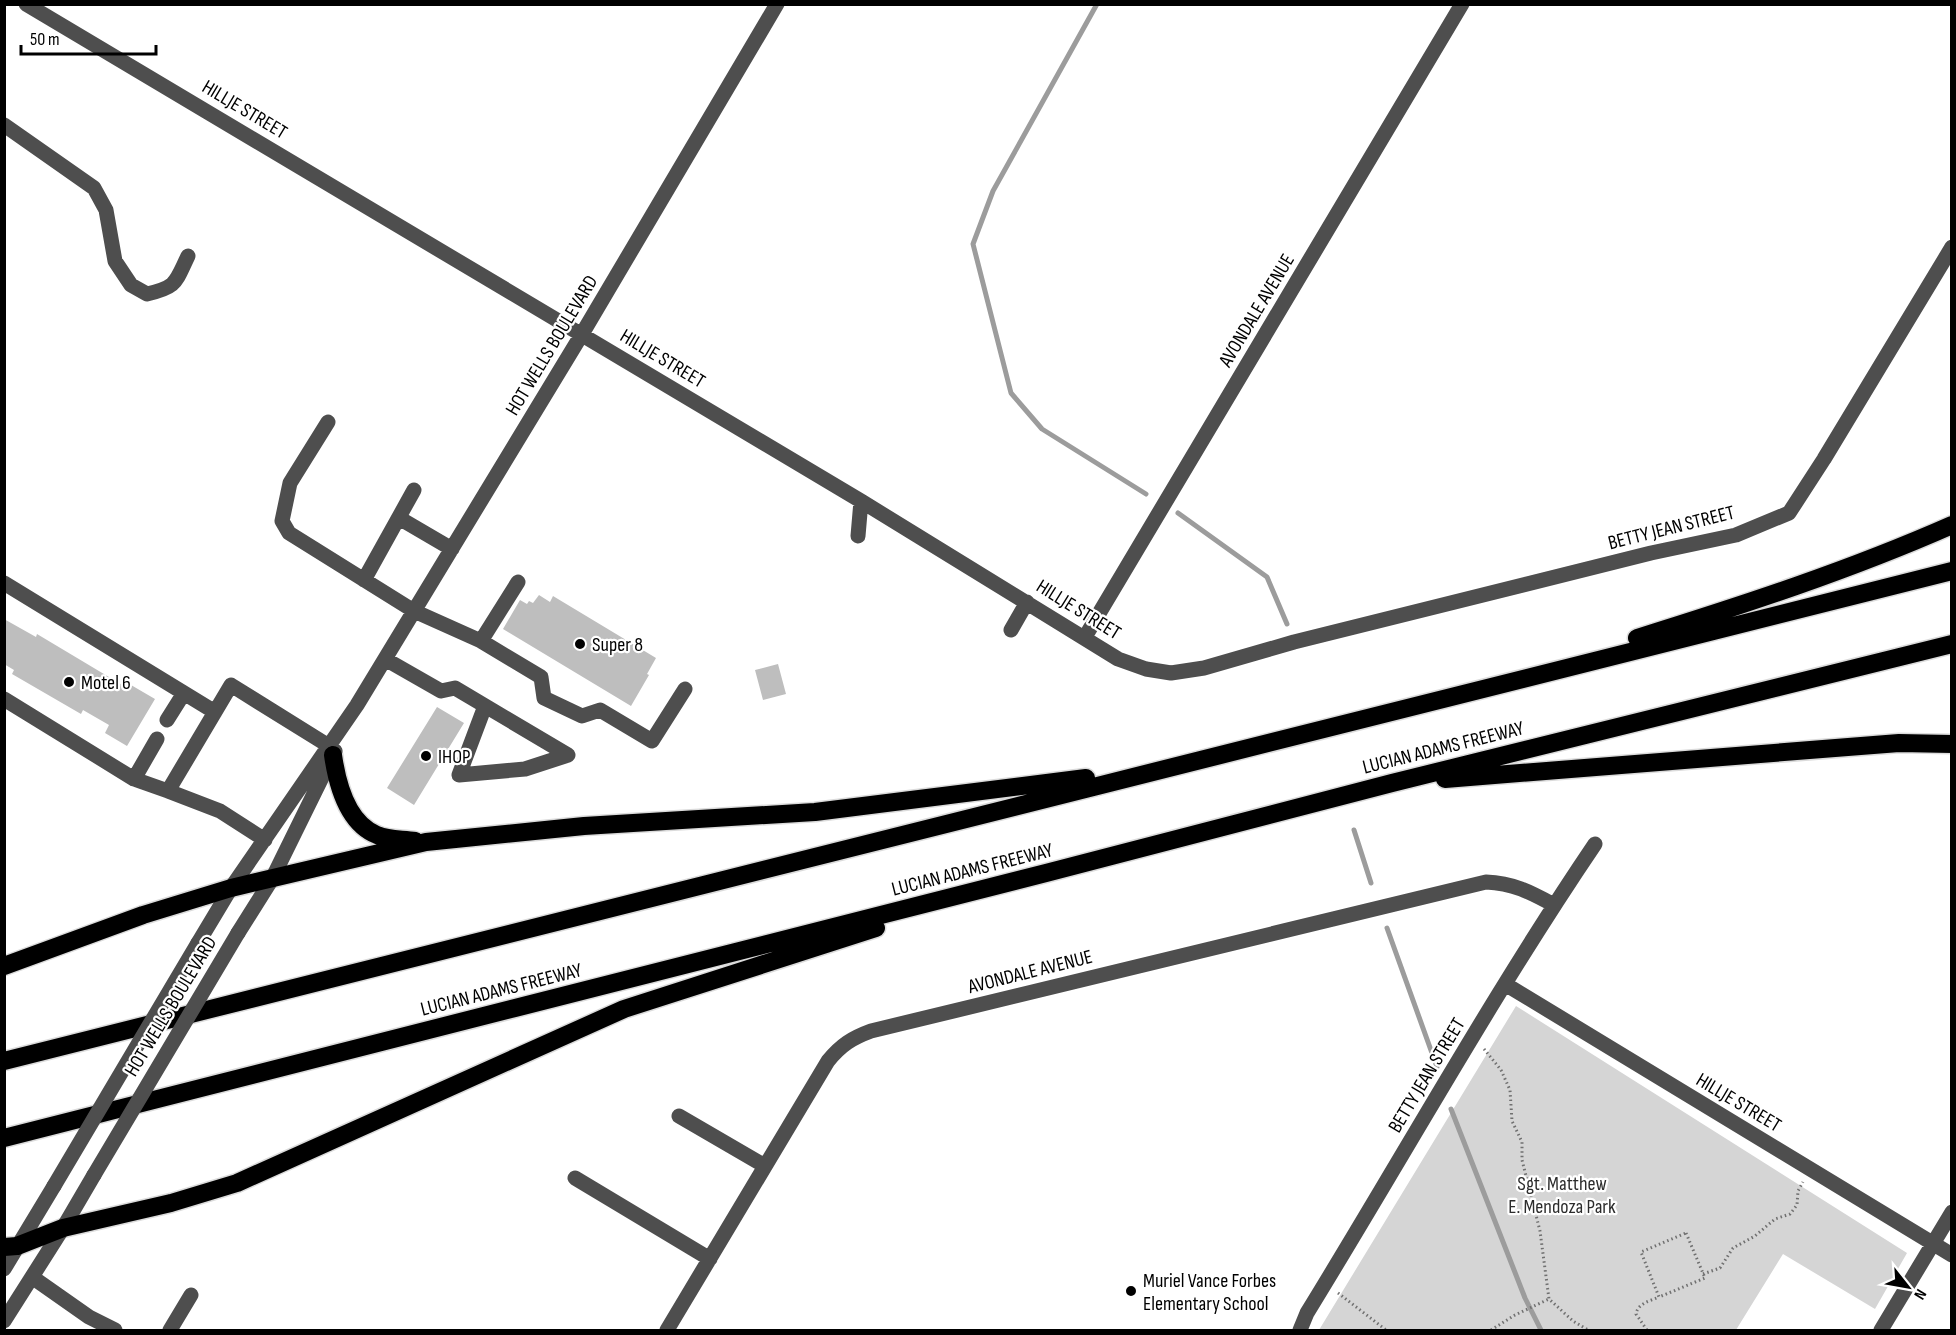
<svg xmlns="http://www.w3.org/2000/svg" width="1956" height="1335" font-family="'Sofia Sans Condensed',sans-serif">
<rect width="100%" height="100%" fill="#fff"/>
<path fill="#d5d5d5" d="M 1516,1006 L 1907,1253 L 1875,1309 L 1783,1254 L 1736,1330 L 1319,1330 Z"/>
<g fill="none" stroke-linecap="round" stroke-linejoin="round">
<path stroke="#9c9c9c" stroke-width="5" d="M 1097,4 L 993,191 L 973,244 L 1011,393 L 1042,429 L 1146,494
M 1178,513 L 1267,577 L 1287,624
M 1354,830 L 1371,883
M 1387,928 L 1437,1067
M 1451,1109 L 1525,1298 L 1541,1330"/>
</g>
<path fill="#bebebe" d="M 539,595 L 550,602 L 553,596 L 656,658 L 647,674 L 649,675 L 631,706 L 503,629 L 520,600 L 527,604 L 529,601 L 533,603 Z
M 4,619 L 36,637 L 37,634 L 129,689 L 131,685 L 155,699 L 127,746 L 105,733 L 109,725 L 83,710 L 81,714 L 12,674 L 14,670 L 4,664 Z
M 778,664 L 786,694 L 763,700 L 755,670 Z
M 437,707 L 464,723 L 414,805 L 387,788 Z"/>
<g fill="none" stroke-linecap="round" stroke-linejoin="round">
<g stroke="#dbdbdb" stroke-width="21">
<path id="highway" d="M 1637,638 C 1743,605 1850,570 1952,525
M 333,755 C 337,783 347,823 377,835 C 388,840 403,839 415,841
M 1445,779 L 1899,743 L 1952,744
M 4,966 L 143,915 L 231,888 L 426,842 L 584,826 L 815,812 L 1086,778
M 4,1061 L 1952,571
M 4,1138 L 1046,873 L 1392,783 L 1952,644
M 4,1247 L 17,1246 L 63,1228 L 171,1203 L 237,1183 L 624,1009 L 876,928"/>
</g>
<path stroke="#707070" stroke-width="3" stroke-dasharray="1.5 3" stroke-linecap="butt" d="M 1484,1049 L 1501,1070 L 1510,1090 L 1512,1121 L 1522,1142 L 1522,1160 L 1540,1231 L 1549,1299 L 1573,1321 L 1588,1330
M 1686,1233 L 1705,1278 L 1659,1297 L 1641,1252 Z
M 1703,1274 L 1720,1268 L 1733,1248 L 1755,1236 L 1775,1219 L 1790,1214 L 1797,1205 L 1798,1191 L 1803,1182
M 1338,1293 L 1386,1330
M 1491,1330 L 1515,1315 L 1549,1299
M 1647,1330 L 1636,1314 C 1638,1303 1650,1301 1659,1297"/>
<path stroke="#4e4e4e" stroke-width="15" d="M 26,4 L 861,501 L 1118,659 L 1146,669 L 1171,673 L 1204,668 L 1294,642 L 1651,553 L 1736,535 L 1789,513 L 1824,459 L 1952,247
M 4,125 L 94,188 L 106,210 L 115,261 L 131,285 L 147,294 C 177,287 175,283 188,256
M 328,422 L 290,483 L 282,521 L 289,533 L 414,611 L 481,641 L 541,677 L 544,698 L 582,716 L 600,710 L 652,741 L 685,689
M 399,518 L 452,549
M 858,536 L 861,501
M 364,580 L 414,490
M 4,583 L 215,712
M 1011,630 L 1027,602
M 1085,637 L 1462,4
M 481,641 L 518,582
M 385,659 L 441,691 L 455,688 L 568,755 L 525,769 L 459,775 L 485,706
M 4,699 L 134,779 L 168,791
M 167,720 L 184,693
M 134,779 L 157,739
M 265,840 L 220,811 L 168,791 L 231,685 L 329,746
M 238,933 L 272,879 L 335,751
M 198,943 L 231,888 L 357,705 L 582,334 L 777,4
M 1505,984 L 1952,1255
M 679,1116 L 765,1166
M 575,1178 L 710,1259
M 4,1269 L 54,1186
M 32,1277 L 89,1317 L 115,1330
M 4,1321 L 63,1228 L 94,1175
M 170,1330 L 191,1295
M 667,1330 L 828,1061 C 841,1045 852,1038 871,1031 L 1486,882 C 1513,883 1530,892 1554,905
M 1300,1330 L 1307,1313 C 1403,1157 1492,996 1595,844
M 1881,1330 L 1952,1212"/>
<use href="#highway" stroke="#000" stroke-width="18"/>
<path stroke="#4e4e4e" stroke-width="15" d="M 94,1175 L 238,933
M 54,1186 L 198,943"/>
</g>
<g fill="#000" stroke="#fff" stroke-width="2">
<circle cx="580" cy="644" r="6"/>
<circle cx="69" cy="682" r="6"/>
<circle cx="426" cy="756" r="6"/>
<circle cx="1131" cy="1291" r="6"/>
</g>
<g text-anchor="middle" stroke-width="4.5" stroke-linejoin="round" paint-order="stroke">
<g font-size="20" fill="#000" stroke="#fff">
<text transform="translate(245 109) rotate(31)" y="7">HILLJE STREET</text>
<text transform="translate(1256 310) rotate(-59)" y="7">AVONDALE AVENUE</text>
<text transform="translate(551 345) rotate(-59)" y="7">HOT WELLS BOULEVARD</text>
<text transform="translate(663 358) rotate(31)" y="7">HILLJE STREET</text>
<text transform="translate(1671 527) rotate(-14)" y="7">BETTY JEAN STREET</text>
<text transform="translate(1079 609) rotate(32)" y="7">HILLJE STREET</text>
<text transform="translate(1443 747) rotate(-14)" y="7">LUCIAN ADAMS FREEWAY</text>
<text transform="translate(972 869) rotate(-14)" y="7">LUCIAN ADAMS FREEWAY</text>
<text transform="translate(1030 971) rotate(-14)" y="7">AVONDALE AVENUE</text>
<text transform="translate(501 989) rotate(-14)" y="7">LUCIAN ADAMS FREEWAY</text>
<text transform="translate(170 1006) rotate(-59)" y="7">HOT WELLS BOULEVARD</text>
<text transform="translate(1426 1075) rotate(-59)" y="7">BETTY JEAN STREET</text>
<text transform="translate(1739 1102) rotate(31)" y="7">HILLJE STREET</text>
</g>
<g font-size="20" fill="#000" stroke="#fff" text-anchor="start">
<text x="592" y="651">Super 8</text>
<text x="81" y="689">Motel 6</text>
<text x="438" y="763">IHOP</text>
<text x="1143" y="1287">Muriel Vance Forbes<tspan x="1143" dy="23">Elementary School</tspan></text>
</g>
<g font-size="20" fill="#2c2c2c" stroke="#fff">
<text x="1562" y="1190">Sgt. Matthew<tspan x="1562" dy="23">E. Mendoza Park</tspan></text>
</g>
</g>
<rect width="1956" height="1335" fill="none" stroke="#000000" stroke-width="12"/>
<g transform="translate(1908 1287) rotate(121)" stroke="#ffffff" stroke-width="4.5" paint-order="stroke">
<path d="M0-4.5L10 22L0 15L-10 22Z" fill="#000000"/>
<text y="-9" font-size="16" font-weight="bold" text-anchor="middle" fill="#000000">N</text>
</g>
<path d="M21 45v9h135v-9" fill="none" stroke="#000000" stroke-width="3"/>
<text x="30" y="45" font-size="18" fill="#000000" stroke="#ffffff" stroke-width="4.5" paint-order="stroke">50 m</text>
</svg>
